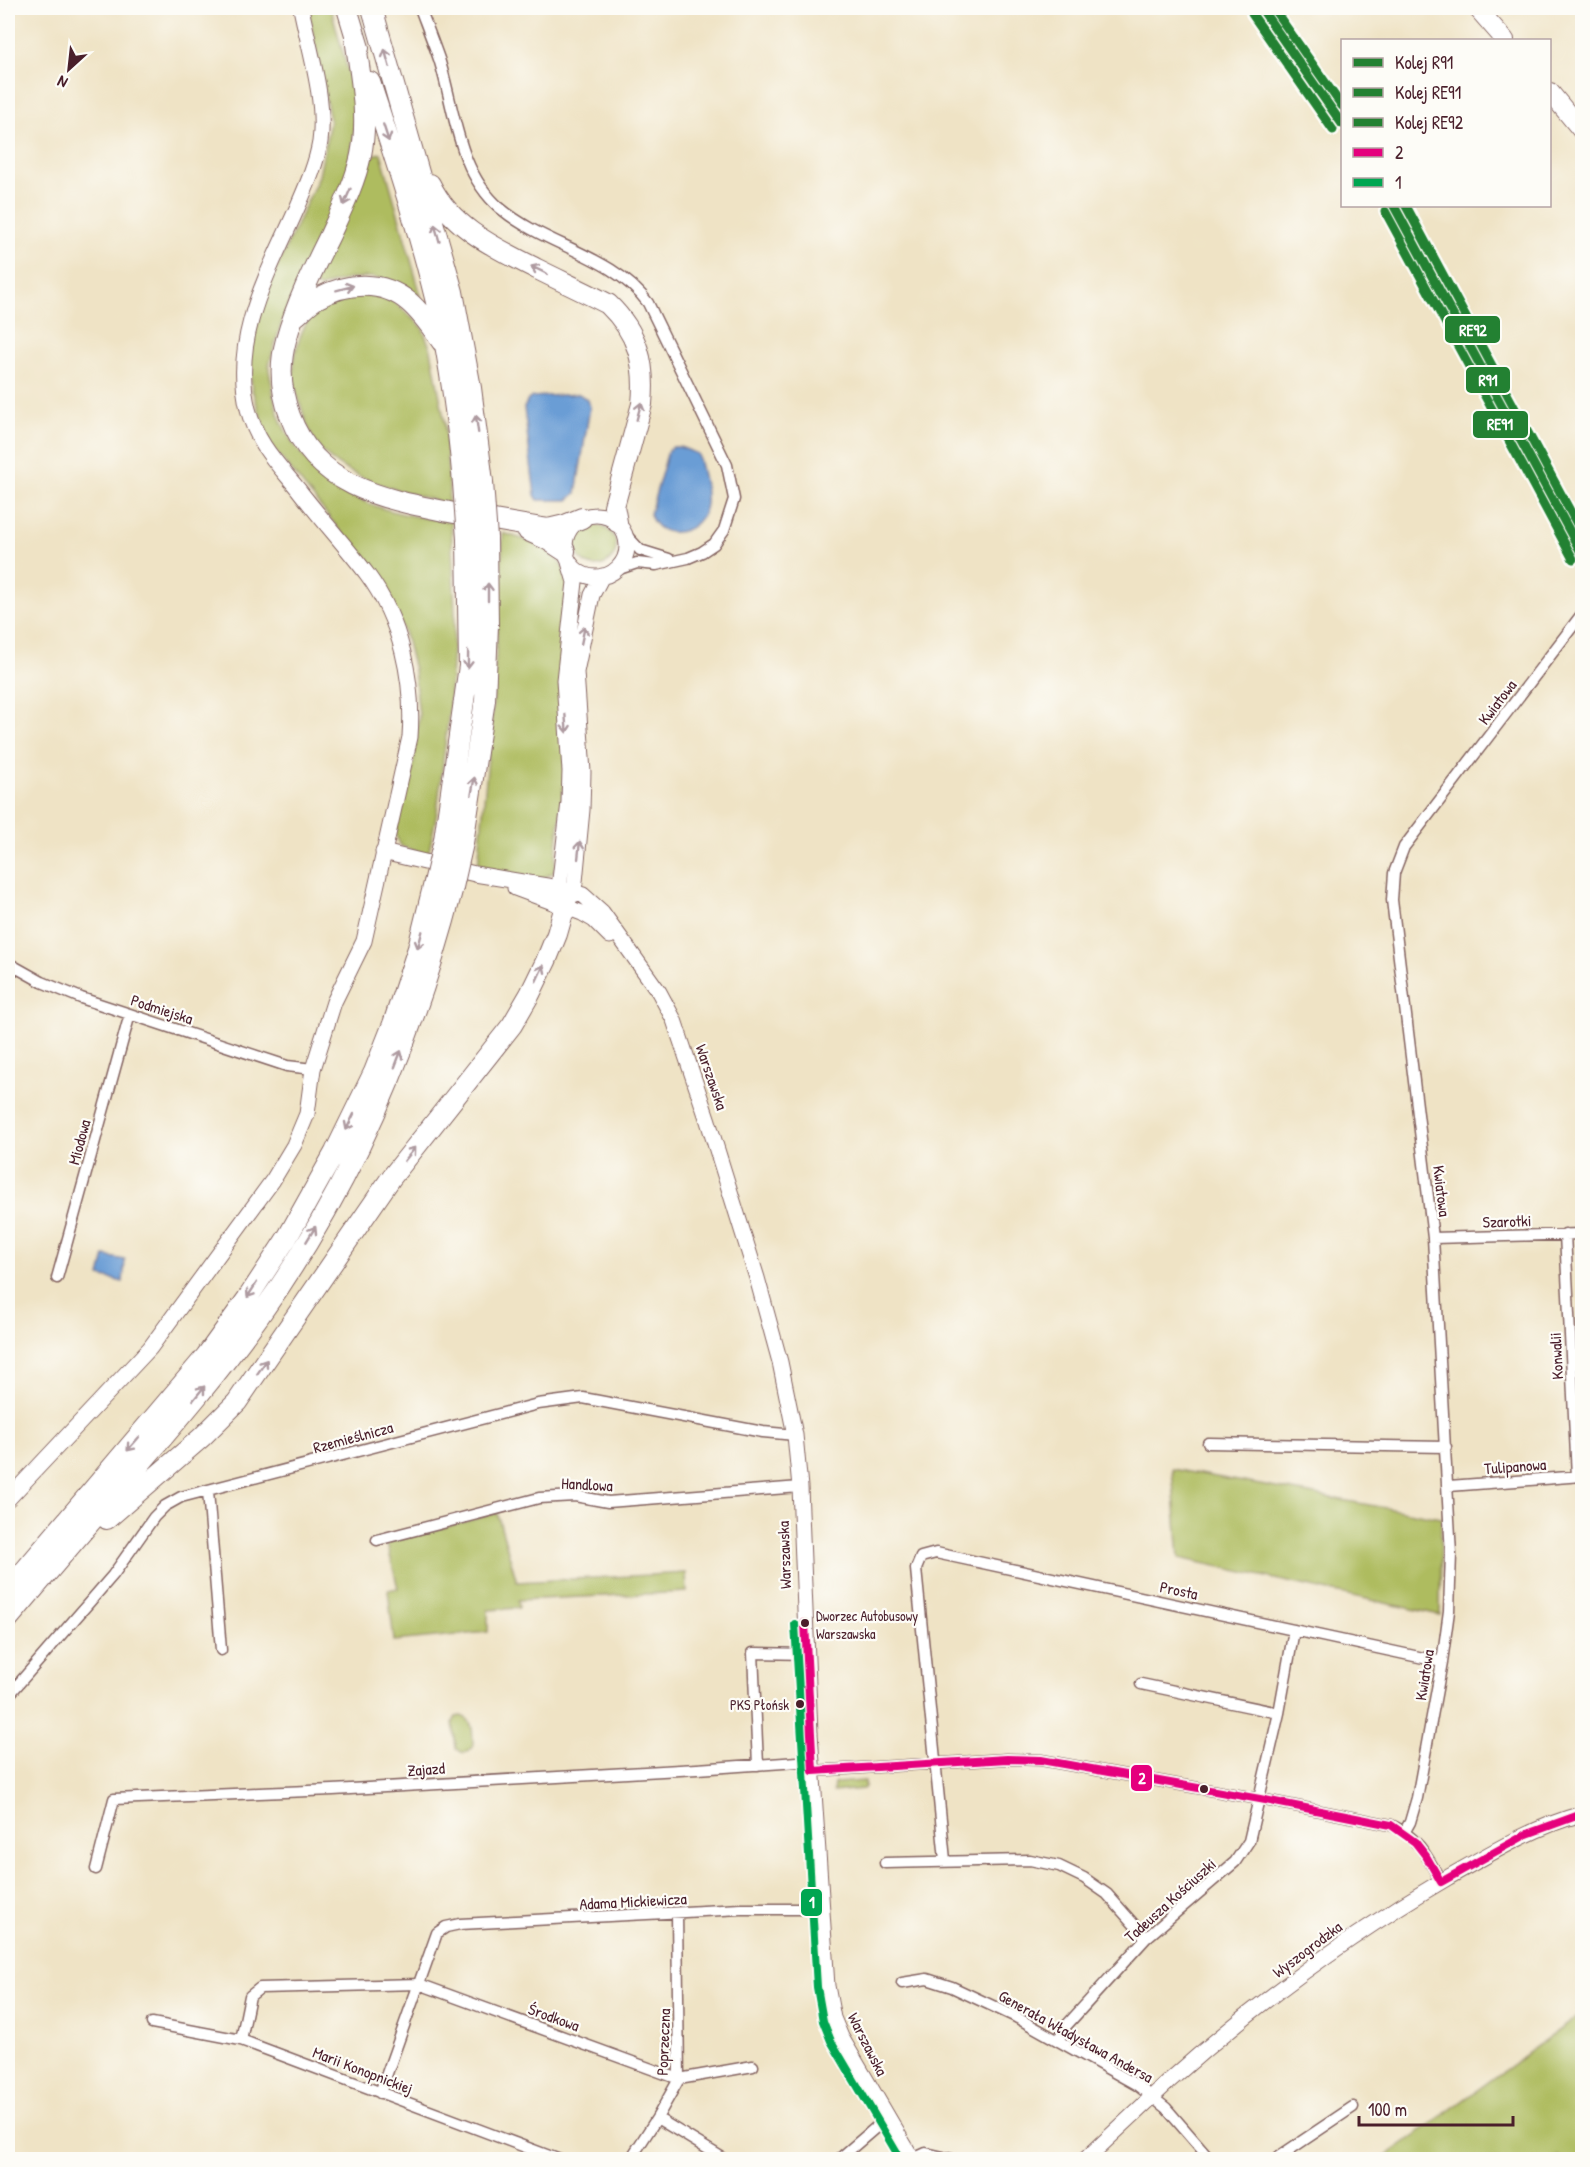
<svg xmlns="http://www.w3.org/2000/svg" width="1590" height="2167" font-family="'Patrick Hand',sans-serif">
<rect width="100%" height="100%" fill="#fdfcf7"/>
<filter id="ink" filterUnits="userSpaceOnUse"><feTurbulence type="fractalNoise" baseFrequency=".0167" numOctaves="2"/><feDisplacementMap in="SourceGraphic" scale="12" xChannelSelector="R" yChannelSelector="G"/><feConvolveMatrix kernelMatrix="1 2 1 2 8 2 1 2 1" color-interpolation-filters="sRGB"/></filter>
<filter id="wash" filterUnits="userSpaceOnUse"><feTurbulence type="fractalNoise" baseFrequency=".008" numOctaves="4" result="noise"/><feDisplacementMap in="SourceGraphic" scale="24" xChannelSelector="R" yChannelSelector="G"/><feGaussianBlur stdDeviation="1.35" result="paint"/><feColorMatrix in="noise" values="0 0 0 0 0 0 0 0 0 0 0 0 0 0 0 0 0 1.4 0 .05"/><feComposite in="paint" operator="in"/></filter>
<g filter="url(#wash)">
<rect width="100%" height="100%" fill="#efe3c5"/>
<path fill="#aebc5e" stroke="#7c6e44" stroke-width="1.5" d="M 308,8 L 331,8 C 338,37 348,66 353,96 C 356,111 354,140 351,155 C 340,221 293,276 276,341 C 274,349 270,359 269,367 C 269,373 271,380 272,385 C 275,412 284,434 302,455 C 341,502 393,516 451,521 L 455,615 L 449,711 L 437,812 L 428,856 L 401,846 L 395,834 L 413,766 L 419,716 L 414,670 L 405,634 L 381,581 L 269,443 L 252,389 L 249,353 L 266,291 L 319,176 L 330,121 Z
M 381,153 L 421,296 C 381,274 361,271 319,288 L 314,283 L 369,161 L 373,155 Z
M 353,295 L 374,295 L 393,301 L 422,327 L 431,350 L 445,424 L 449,489 L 448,504 C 409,492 351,482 322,451 C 311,439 306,422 301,406 C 299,398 294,388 294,380 C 292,357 300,323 319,309 C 329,301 341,298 353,295 Z
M576 546a20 20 0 1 1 40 0a20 20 0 1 1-40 0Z
M 503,533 C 538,544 554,545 570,581 L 565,773 L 554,872 L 540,880 L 478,867 L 493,703 Z
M 1172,1469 L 1441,1518 L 1440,1615 L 1179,1558 Z
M 497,1513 L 517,1582 L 686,1573 L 687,1592 L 518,1600 L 519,1608 L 488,1610 L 488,1632 L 394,1641 L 388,1590 L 398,1588 L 387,1543 Z
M 461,1716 C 475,1720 472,1733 473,1746 L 467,1752 L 463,1753 L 456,1748 L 453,1722 L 456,1717 Z
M 865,1781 L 865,1787 L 863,1789 L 833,1792 L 834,1783 Z
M 1582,2014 L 1582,2159 L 1563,2159 L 1558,2155 L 1552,2160 L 1381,2160 Z"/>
<path fill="#6a9dd5" stroke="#5a5e80" stroke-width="1.5" d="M 579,394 L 588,400 L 590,407 L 576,493 L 568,500 L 538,500 L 535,495 L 524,408 L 528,400 L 532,397 Z
M 673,447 L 680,447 L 698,454 C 701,469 708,489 706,504 C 703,533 659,545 650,514 L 668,451 Z
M 105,1256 L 125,1260 L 123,1282 L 100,1276 Z"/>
</g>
<g filter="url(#ink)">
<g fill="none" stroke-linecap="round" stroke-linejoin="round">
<g stroke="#846461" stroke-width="13">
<path id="street" d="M 420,8 C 426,24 433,42 439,59 C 455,109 457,171 500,208 C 545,246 613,255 648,303 L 727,465 L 734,499 L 724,530 L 714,544 L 702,552 L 688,558 L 656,565 L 637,563 L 616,570
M 626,535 L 640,550 L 669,559
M 8,963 L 42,982 L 81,998 L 287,1066 L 313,1069
M 1565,1234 L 1577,1476
M 1433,1238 L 1582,1234
M 57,1278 L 130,1014
M 1208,1443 L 1446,1447
M 1449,1486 L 1582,1476
M 208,1491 L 221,1650
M 377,1540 L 539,1498 L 575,1496 L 608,1502 L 800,1487
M 1141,1684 L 1279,1713
M 8,1696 L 113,1575 L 154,1517 L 165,1506 L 181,1497 L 538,1404 L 583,1398 L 763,1432 L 795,1435
M 758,1765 L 753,1653 L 806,1654
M 813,1771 L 1007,1759 L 1041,1760 L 1260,1799 L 1391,1825 C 1419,1838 1427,1856 1441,1882
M 1405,1831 L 1410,1822 L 1417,1798 L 1442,1662 L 1449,1611 L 1451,1554 L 1433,1238 L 1392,900 L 1394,873 L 1404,847 L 1582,614
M 945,1860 L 916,1569 L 921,1557 L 936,1553 L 1442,1662
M 885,1863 L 1030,1860 L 1059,1866 L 1084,1878 L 1107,1894 L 1146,1938
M 96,1869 L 114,1799 L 333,1790 L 697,1769 L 812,1761
M 902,1983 L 927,1979 L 952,1987 L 1014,2016 L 1137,2085 L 1166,2108 L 1211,2160
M 152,2023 L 241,2040 L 560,2160
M 241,2040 L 250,1996 L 260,1988 L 419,1984 L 679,2079 L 753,2066
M 1058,2041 L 1065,2027 L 1146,1938 L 1235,1862 L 1249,1841 L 1279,1713 L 1294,1630
M 380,2093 L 437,1933 L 446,1927 L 460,1924 L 741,1909 L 822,1909
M 657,2118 L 726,2160
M 913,2159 L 926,2153 L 956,2160
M 630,2160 L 657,2118 L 679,2079 L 677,1913
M 838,2160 L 888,2117
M 1274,2160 L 1353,2107"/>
</g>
<g stroke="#846461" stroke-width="17">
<path id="secondary" d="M565 546a31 31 0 1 1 62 0a31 31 0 1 1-62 0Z
M 383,852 L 475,874 L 559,888 L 583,895 L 602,912 L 659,992 L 674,1020 L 708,1121 L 757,1278 L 780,1362 L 795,1435 L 800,1487 L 810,1733 L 827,1986 L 833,2018 L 841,2037 L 913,2160
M 515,888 L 582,913 L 594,920 L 610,936
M 562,896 L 559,888 L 569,802 L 570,771 L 564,680 L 575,582 L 569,562
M 568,901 L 574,892 L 582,810 L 583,772 L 576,672 L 592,595 L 602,576
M 8,1499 L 150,1348 L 273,1180 L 294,1145 L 307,1114 L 313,1069 L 334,1002 L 364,941 L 410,737 C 414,681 401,620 367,574 C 345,545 320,518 298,489 C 276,462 257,444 248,409 C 230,337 270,270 298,206 C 307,185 316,165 320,142 C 326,100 309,49 301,8
M 1085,2160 C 1113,2134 1140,2108 1168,2082 C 1254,2005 1348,1936 1447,1878 C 1491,1853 1533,1827 1582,1814"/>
</g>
<g stroke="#846461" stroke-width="20">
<path id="primary" d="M 1477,8 L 1505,40
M 1550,92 L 1582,131"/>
</g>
<g stroke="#846461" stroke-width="22">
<path id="highway" d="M 347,8 L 359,48
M 372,8 L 453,292 L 471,388 L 483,482
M 355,37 C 360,76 369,116 361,155 C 355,183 342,209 330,235 C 313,269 296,304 286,340 C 279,365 281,392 290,416 C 316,487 384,499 449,512 C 482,518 515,524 548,529 L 565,525 L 582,518
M 370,82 C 395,159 421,236 439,315 C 451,370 458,427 463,483
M 430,184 C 451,228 496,248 537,269 C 561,281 585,292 608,304 C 638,333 646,363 642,404 L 614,506 L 617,522
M 296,316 C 303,310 310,302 318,298 C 347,282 383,280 409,302 C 422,313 432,328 442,342
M 528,531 L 548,540 L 565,551
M 444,840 L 469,666 L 467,539
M 463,843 L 485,700 L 488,625 L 487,538
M 107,1519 L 202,1437 L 237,1402 L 391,1178 L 512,1025 L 530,994 L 546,961 L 557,934 L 565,906
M 8,1590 L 206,1356 L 247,1299 L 287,1238 L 335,1152 L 374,1072 L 393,1024 L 418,948 L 434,883
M 8,1619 C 44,1577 80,1534 117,1491 C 166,1434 216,1377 260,1315 C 352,1187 414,1039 453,887"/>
</g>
<use href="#street" stroke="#fff" stroke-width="10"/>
<use href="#secondary" stroke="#fff" stroke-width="15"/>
<use href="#primary" stroke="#fff" stroke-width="18"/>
<use href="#highway" stroke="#fff" stroke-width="20"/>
<g stroke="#846461" stroke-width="22" stroke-linecap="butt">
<path id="highway-bridge" d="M 483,482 L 487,538
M 463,483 L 467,539
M 434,883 L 444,840
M 453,887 L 463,843"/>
</g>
<use href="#highway-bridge" stroke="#fff" stroke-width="20"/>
<g stroke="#fdfcf7" stroke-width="12">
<path id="bus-1" d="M 805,1623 L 813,1771
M 813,1771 L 1007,1759 L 1041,1760 L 1260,1799 L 1391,1825 L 1415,1842 L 1426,1856 L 1441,1882
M 1441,1882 L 1527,1834 L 1582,1814"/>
</g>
<g stroke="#fdfcf7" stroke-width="12">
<path id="bus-2" d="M 795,1624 L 817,1987 L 823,2021 L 831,2041 L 901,2160"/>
</g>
<use href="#bus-1" stroke="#e5007d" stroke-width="8"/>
<use href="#bus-2" stroke="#00a651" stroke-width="8"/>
<g stroke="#fdfcf7" stroke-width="14">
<path id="rail-1" d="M 1261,8 L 1342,124
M 1394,206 L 1582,554"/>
</g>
<g stroke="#fdfcf7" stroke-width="14">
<path id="rail-2" d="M 1252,14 L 1333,130
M 1385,211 L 1573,559"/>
</g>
<g stroke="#fdfcf7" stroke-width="14">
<path id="rail-3" d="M 1273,8 L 1342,106
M 1406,206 L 1582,533"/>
</g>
<use href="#rail-1" stroke="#238132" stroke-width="9"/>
<use href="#rail-2" stroke="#238132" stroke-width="9"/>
<use href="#rail-3" stroke="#238132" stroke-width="9"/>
</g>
<defs><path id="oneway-shaft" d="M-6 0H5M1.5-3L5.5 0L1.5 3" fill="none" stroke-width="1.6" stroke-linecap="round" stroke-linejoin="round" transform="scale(1.5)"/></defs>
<g stroke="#ae9aa0">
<use href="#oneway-shaft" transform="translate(387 58) rotate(-106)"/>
<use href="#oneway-shaft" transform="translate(386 133) rotate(72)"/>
<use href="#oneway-shaft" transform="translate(347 197) rotate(113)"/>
<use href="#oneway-shaft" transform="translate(437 233) rotate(-106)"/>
<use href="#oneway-shaft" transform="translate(539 270) rotate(-154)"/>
<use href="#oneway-shaft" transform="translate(345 288) rotate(-15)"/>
<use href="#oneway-shaft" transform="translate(639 411) rotate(-75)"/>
<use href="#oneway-shaft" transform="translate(477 424) rotate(-98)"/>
<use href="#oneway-shaft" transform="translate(488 592) rotate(-90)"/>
<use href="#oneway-shaft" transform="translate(583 635) rotate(-78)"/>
<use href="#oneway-shaft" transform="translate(468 660) rotate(91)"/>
<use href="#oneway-shaft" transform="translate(566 724) rotate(86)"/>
<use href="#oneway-shaft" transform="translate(473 786) rotate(-80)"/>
<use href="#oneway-shaft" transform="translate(579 850) rotate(-84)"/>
<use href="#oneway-shaft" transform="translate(420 940) rotate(105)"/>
<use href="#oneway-shaft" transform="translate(540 973) rotate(-65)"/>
<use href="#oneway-shaft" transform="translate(398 1059) rotate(-69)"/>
<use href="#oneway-shaft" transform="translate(350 1122) rotate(116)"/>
<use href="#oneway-shaft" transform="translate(410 1154) rotate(-51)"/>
<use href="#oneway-shaft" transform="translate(311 1234) rotate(-59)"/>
<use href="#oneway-shaft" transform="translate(252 1290) rotate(123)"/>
<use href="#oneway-shaft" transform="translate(262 1367) rotate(-55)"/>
<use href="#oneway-shaft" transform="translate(199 1393) rotate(-51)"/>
<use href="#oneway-shaft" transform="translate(133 1444) rotate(131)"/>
</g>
</g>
<g fill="#4a1f2b" stroke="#fdfcf7" stroke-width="2">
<circle cx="805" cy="1623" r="5"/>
<circle cx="800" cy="1704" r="5"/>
<circle cx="1204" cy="1789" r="5"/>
</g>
<g text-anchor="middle" stroke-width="4.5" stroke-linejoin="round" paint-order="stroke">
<g font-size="14" fill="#4a1f2b" stroke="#fdfcf7" text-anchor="start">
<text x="816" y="1621">Dworzec Autobusowy<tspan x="816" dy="18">Warszawska</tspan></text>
<text x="789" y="1710" text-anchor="end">PKS Płońsk</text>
</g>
<g font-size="16" fill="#4a1f2b" stroke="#fdfcf7">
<text transform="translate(1497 702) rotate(-53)" y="6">Kwiatowa</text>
<text transform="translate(162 1009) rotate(18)" y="6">Podmiejska</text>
<text transform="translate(712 1077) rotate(71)" y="6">Warszawska</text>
<text transform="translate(79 1142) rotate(-75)" y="6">Miodowa</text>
<text transform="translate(1442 1191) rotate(83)" y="6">Kwiatowa</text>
<text transform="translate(1507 1221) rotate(-2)" y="6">Szarotki</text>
<text transform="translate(1556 1356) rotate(-93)" y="6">Konwalii</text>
<text transform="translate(353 1437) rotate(-15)" y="6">Rzemieślnicza</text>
<text transform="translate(1515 1466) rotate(-4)" y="6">Tulipanowa</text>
<text transform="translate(587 1484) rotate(3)" y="6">Handlowa</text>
<text transform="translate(784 1555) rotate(-92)" y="6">Warszawska</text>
<text transform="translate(1179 1590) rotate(12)" y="6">Prosta</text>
<text transform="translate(1424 1675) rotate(-81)" y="6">Kwiatowa</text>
<text transform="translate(426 1769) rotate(-4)" y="6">Zajazd</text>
<text transform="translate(1170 1900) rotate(-42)" y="6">Tadeusza Kościuszki</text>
<text transform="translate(633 1901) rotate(-3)" y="6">Adama Mickiewicza</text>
<text transform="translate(1307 1949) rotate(-37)" y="6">Wyszogrodzka</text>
<text transform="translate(554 2017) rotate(20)" y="6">Środkowa</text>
<text transform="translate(1076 2036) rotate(29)" y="6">Generała Władysława Andersa</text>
<text transform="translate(663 2042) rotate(-88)" y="6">Poprzeczna</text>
<text transform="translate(868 2044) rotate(63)" y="6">Warszawska</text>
<text transform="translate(363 2070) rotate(21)" y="6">Marii Konopnickiej</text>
</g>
</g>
<g stroke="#fdfcf7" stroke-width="2">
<rect x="1444" y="315" width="57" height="29" rx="6" fill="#238132"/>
<rect x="1465" y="366" width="46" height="28" rx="6" fill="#238132"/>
<rect x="1472" y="410" width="57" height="29" rx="6" fill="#238132"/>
<rect x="1130" y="1764" width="23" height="28" rx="6" fill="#e5007d"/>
<rect x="800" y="1888" width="23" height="29" rx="6" fill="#00a651"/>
</g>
<g font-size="16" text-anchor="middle" font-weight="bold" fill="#fff">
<text x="1473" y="336">RE92</text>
<text x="1488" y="386">R91</text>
<text x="1500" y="430">RE91</text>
<text x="1142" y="1784">2</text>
<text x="812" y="1908">1</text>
</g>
<rect width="1590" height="2167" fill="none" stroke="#fdfcf7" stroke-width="30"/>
<rect x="1341" y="39" width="210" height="168" fill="#fdfcf7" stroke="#b5a4a5" stroke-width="1.5"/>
<rect x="1353" y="58" width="30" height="9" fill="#238132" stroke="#b5a4a5" stroke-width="1.5"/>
<text x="1395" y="69" font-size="18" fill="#4a1f2b">Kolej R91</text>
<rect x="1353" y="88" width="30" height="9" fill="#238132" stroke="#b5a4a5" stroke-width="1.5"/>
<text x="1395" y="99" font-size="18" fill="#4a1f2b">Kolej RE91</text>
<rect x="1353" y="118" width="30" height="9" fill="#238132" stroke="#b5a4a5" stroke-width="1.5"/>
<text x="1395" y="129" font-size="18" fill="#4a1f2b">Kolej RE92</text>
<rect x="1353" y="148" width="30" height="9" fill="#e5007d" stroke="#b5a4a5" stroke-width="1.5"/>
<text x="1395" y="159" font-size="18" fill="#4a1f2b">2</text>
<rect x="1353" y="178" width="30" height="9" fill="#00a651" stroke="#b5a4a5" stroke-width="1.5"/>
<text x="1395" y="189" font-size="18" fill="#4a1f2b">1</text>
<g transform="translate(69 69) rotate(207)" stroke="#fdfcf7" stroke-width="4.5" paint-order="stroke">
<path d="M0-4.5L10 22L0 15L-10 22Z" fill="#4a1f2b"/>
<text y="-9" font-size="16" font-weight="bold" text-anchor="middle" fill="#4a1f2b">N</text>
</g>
<path d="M1359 2116v9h154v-9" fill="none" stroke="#4a1f2b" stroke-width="3"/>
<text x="1368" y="2116" font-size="18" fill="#4a1f2b" stroke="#fdfcf7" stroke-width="4.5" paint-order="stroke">100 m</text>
</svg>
